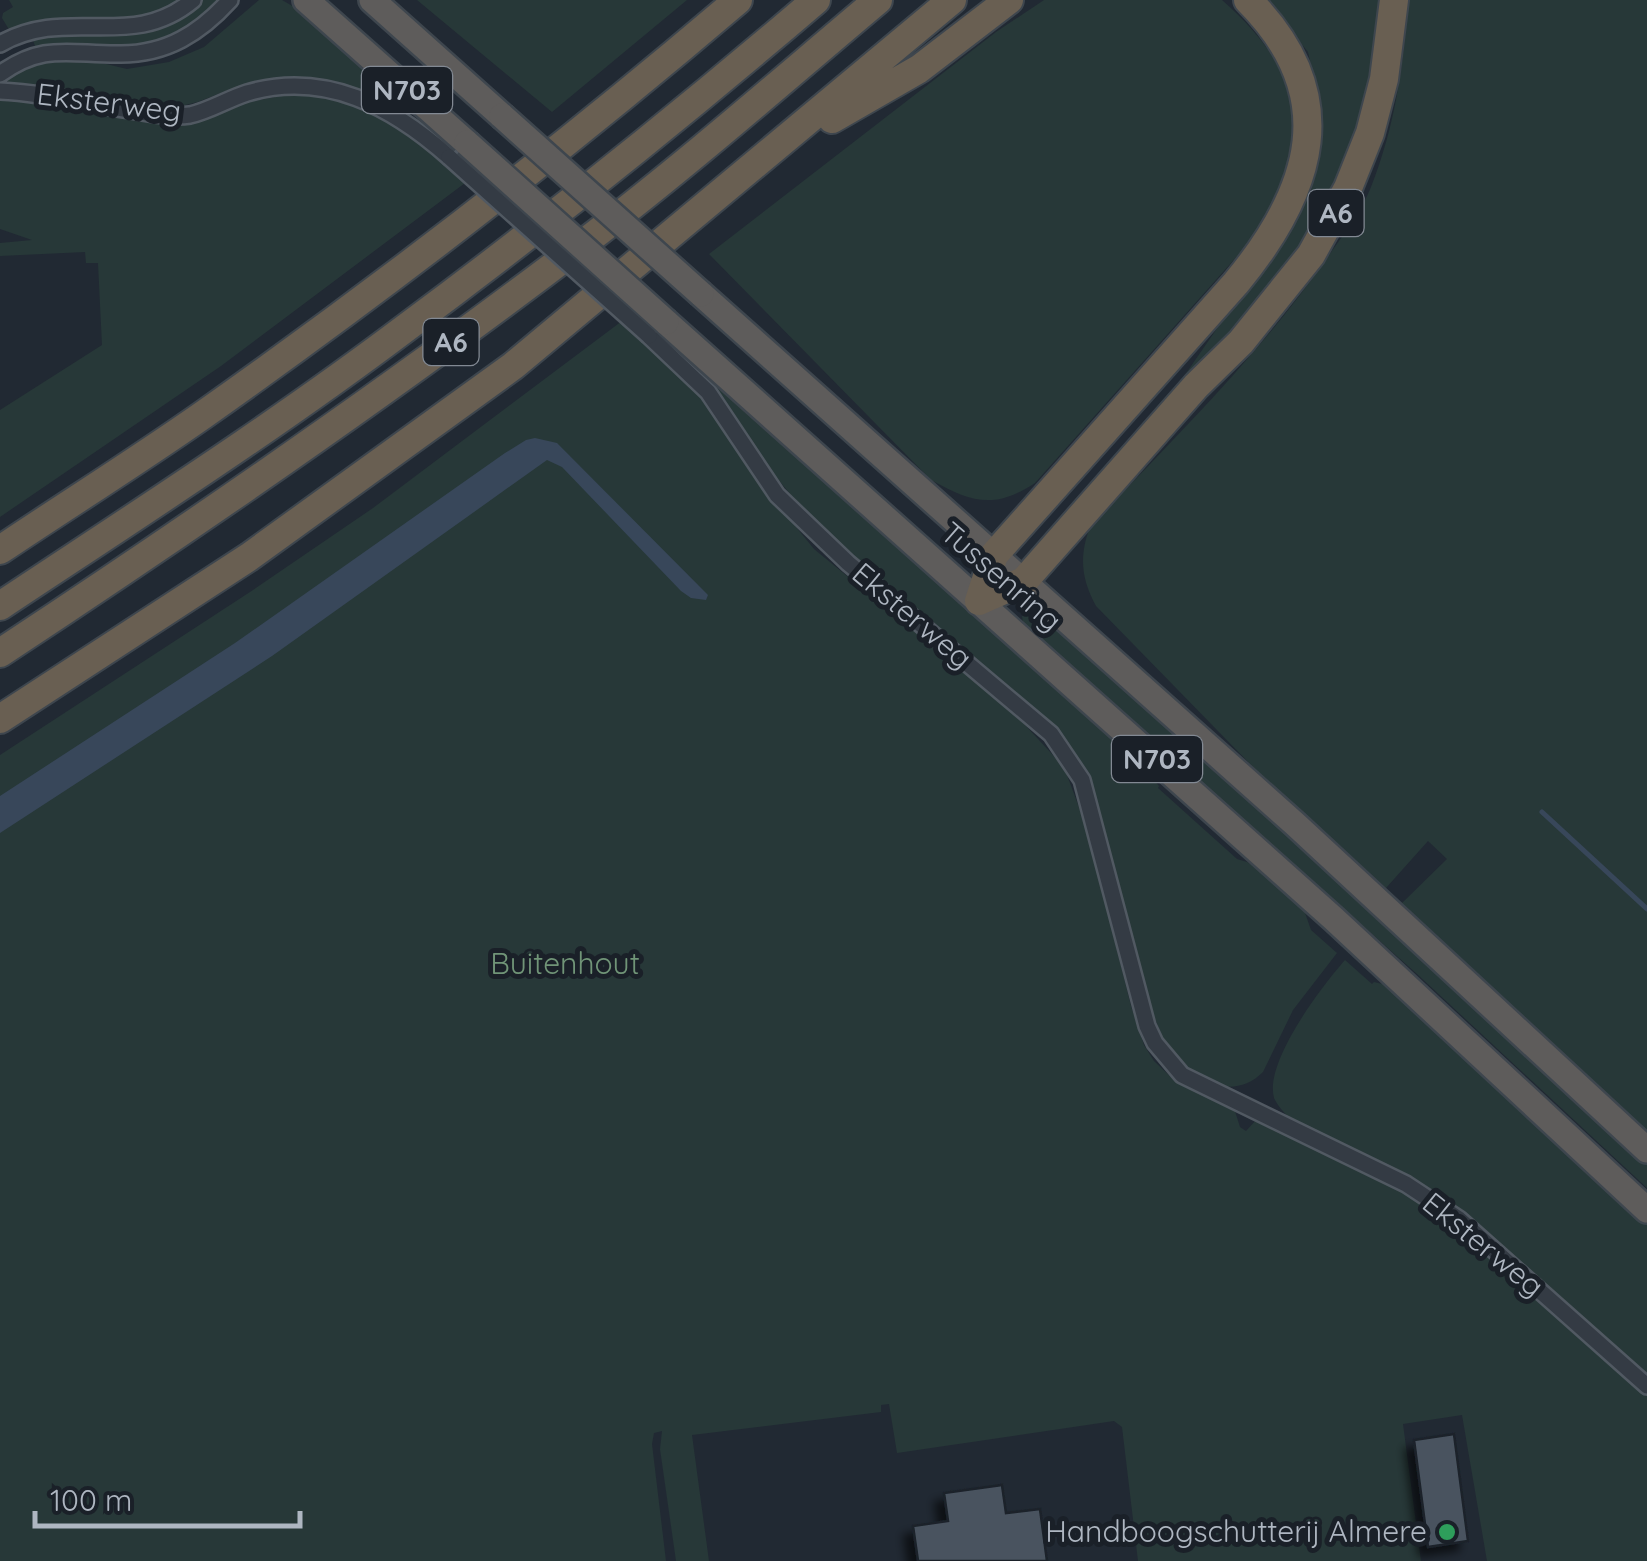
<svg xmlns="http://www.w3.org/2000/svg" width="1647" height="1561" font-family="Quicksand,sans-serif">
<defs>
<filter id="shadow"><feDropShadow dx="-9" dy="9" stdDeviation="5" flood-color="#0009"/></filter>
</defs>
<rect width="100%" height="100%" fill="#212933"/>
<path fill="#273838" d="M 9,0 L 184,0 L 154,17 L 16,30 L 8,28 L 2,18 L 3,13 L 13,7 Z
M 203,0 L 223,0 C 193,33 150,51 105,49 C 80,48 61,43 36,49 L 32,37 L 79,31 L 123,36 L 143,33 L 182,17 Z
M 259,0 L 282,0 L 301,11 L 412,115 C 356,83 299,71 236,88 C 219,92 203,102 185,105 C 158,110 32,91 4,80 L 32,61 L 77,57 L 127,69 L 169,62 L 204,47 Z
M 417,0 L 687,0 L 552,112 Z
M 1044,0 L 1222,0 C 1309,76 1310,138 1256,235 L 1035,483 C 994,510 971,502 931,480 L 709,254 L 996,32 Z
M 1266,0 L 1387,0 L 1375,86 L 1321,232 L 1244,319 L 1178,385 L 1311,192 L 1318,154 L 1321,107 L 1308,52 Z
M 1408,0 L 1647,0 L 1647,1132 L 1402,903 L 1447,859 L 1428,841 L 1386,888 L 1257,771 L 1096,606 C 1081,578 1079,556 1090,527 C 1172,440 1259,356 1327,258 C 1343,235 1361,212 1371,187 C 1395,127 1404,63 1408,0 Z
M 0,96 L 137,119 L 211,114 L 243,103 L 280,96 L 319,96 L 353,104 L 389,119 L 415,135 L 465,183 L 221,366 L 0,517 L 0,410 L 102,345 L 98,263 L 86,263 L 85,252 L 0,256 L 0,243 L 32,240 L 0,229 Z
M 622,321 L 705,401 L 770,495 L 814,549 L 1013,712 L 1064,767 L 1086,826 L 1131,1006 L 1144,1045 L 1154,1061 L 1173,1079 L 1234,1108 L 1240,1127 L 1246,1131 L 1257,1119 L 1364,1167 L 1429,1206 L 1647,1396 L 1647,1561 L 1487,1561 L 1462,1415 L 1403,1424 L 1421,1561 L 1138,1561 L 1122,1427 L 1114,1421 L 897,1453 L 889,1404 L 881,1405 L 881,1412 L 692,1435 L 709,1561 L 676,1561 L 660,1449 L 662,1431 L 654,1433 L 652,1444 L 666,1561 L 0,1561 L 0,755 L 250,592 L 373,508 Z
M 708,373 L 1126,746 L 1159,786 L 1158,788 L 1237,859 L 1247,862 L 1270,876 L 1302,904 L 1311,930 L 1337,953 L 1293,1010 L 1263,1072 C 1232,1103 1190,1080 1168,1048 C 1161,1037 1158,1023 1151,1011 L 1083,768 L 1057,731 L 844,550 L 804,511 L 768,467 L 724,398 L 706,377 Z
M 1032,608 L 1039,609 L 1647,1159 L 1647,1188 L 1417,974 L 1023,624 L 1022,616 Z
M 1345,960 L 1372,984 L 1374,982 L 1395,987 L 1647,1217 L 1647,1375 L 1457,1209 L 1379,1162 L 1288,1117 C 1283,1111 1277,1105 1274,1098 C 1264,1062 1322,986 1345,960 Z"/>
<path fill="#38475a" d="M 535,438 L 557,443 L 708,595 L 706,600 L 691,598 L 681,591 L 562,467 L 547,460 L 272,656 L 0,833 L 0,796 L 235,643 L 505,453 L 526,440 Z"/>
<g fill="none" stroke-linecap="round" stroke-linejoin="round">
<path stroke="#38475a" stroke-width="5" d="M 1542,812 L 1647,909"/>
</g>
<path fill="#49535f" stroke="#1b222a" stroke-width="2.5" filter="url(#shadow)" d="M 1454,1434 L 1468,1541 L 1428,1547 L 1414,1440 Z
M 1002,1485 L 1006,1513 L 1040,1509 L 1047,1561 L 918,1561 L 913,1526 L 948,1521 L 944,1493 Z"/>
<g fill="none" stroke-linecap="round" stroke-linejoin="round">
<g stroke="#515962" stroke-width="20">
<path id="minor" d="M 0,44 C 68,5 131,52 193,0
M 0,74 C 44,42 71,55 121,54 C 167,54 200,33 230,0
M 0,91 C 43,93 86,103 129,110 C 148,113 171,118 190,115 C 209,111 228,99 247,93 C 325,70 393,107 449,157
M 649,336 L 708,392 L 777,495 L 848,563 L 1051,734 L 1082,780 L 1147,1026 L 1155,1043 L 1182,1075 L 1406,1184 L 1459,1219 L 1647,1386"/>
</g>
<g stroke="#3e464e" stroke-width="30">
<path id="trunk" d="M 306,0 L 467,143
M 372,0 L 502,116
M 701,294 L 1295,824 L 1647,1150
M 666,322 L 1334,919 L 1647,1210"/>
</g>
<g stroke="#3e464e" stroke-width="32">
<path id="motorway" d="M 832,119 L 919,69 L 1009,0
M 0,550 C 67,505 136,462 203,415 C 387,285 567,146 738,0
M 979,601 L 1024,581 L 1196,386 L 1241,342 L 1311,255 L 1348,188 L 1370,133 L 1384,79 L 1394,0
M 979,601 L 994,555 L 1236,283 C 1313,190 1343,95 1248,0
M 0,606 C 137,515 276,426 407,327 C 547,223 684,113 816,0
M 0,653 C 202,520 401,383 593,236 C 691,161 784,79 878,0
M 0,719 L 249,557 L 513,366 L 952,0"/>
</g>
<use href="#minor" stroke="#343b44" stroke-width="15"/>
<use href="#trunk" stroke="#5e5c5b" stroke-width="25"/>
<use href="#motorway" stroke="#695f52" stroke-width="28"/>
<g stroke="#515962" stroke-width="20" stroke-linecap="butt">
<path id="minor-bridge" d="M 449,157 L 649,336"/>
</g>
<g stroke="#3e464e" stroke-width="30" stroke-linecap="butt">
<path id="trunk-bridge" d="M 502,116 L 701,294
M 467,143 L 666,322"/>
</g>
<use href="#minor-bridge" stroke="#343b44" stroke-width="15"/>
<use href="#trunk-bridge" stroke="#5e5c5b" stroke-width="25"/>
</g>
<circle fill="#2e9e5b" stroke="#1a2028" stroke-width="4" cx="1447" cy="1532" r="10"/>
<g text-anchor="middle" stroke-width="10" stroke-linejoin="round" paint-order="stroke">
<g fill="#1a2028" stroke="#828993" stroke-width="2.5">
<rect x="362" y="67" width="90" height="46" rx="8"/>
<rect x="1308.5" y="190" width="55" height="46" rx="8"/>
<rect x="423.5" y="319" width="55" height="46" rx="8"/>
<rect x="1112" y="736" width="90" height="46" rx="8"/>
</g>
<g font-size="28" font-weight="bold" fill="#aeb6c1">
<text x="407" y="100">N703</text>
<text x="1336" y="223">A6</text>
<text x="451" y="352">A6</text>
<text x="1157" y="769">N703</text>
</g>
<g font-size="30" fill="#aeb6c1" stroke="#1a2028">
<text transform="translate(109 103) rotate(7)" y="10">Eksterweg</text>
<text transform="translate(1001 577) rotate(41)" y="10">Tussenring</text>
<text transform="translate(912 616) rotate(40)" y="10">Eksterweg</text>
<text transform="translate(1483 1245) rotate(39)" y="10">Eksterweg</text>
</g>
<g font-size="30" fill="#709477" stroke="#1a2028">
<text x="565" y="974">Buitenhout</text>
</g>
<g font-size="30" fill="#aeb6c1" stroke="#1a2028" text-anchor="end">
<text x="1427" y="1542">Handboogschutterij Almere</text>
</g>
</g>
<path d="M35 1511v15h265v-15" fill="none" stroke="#aeb6c1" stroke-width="5"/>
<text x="50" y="1511" font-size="30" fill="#aeb6c1" stroke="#1a2028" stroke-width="8" paint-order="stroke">100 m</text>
</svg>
